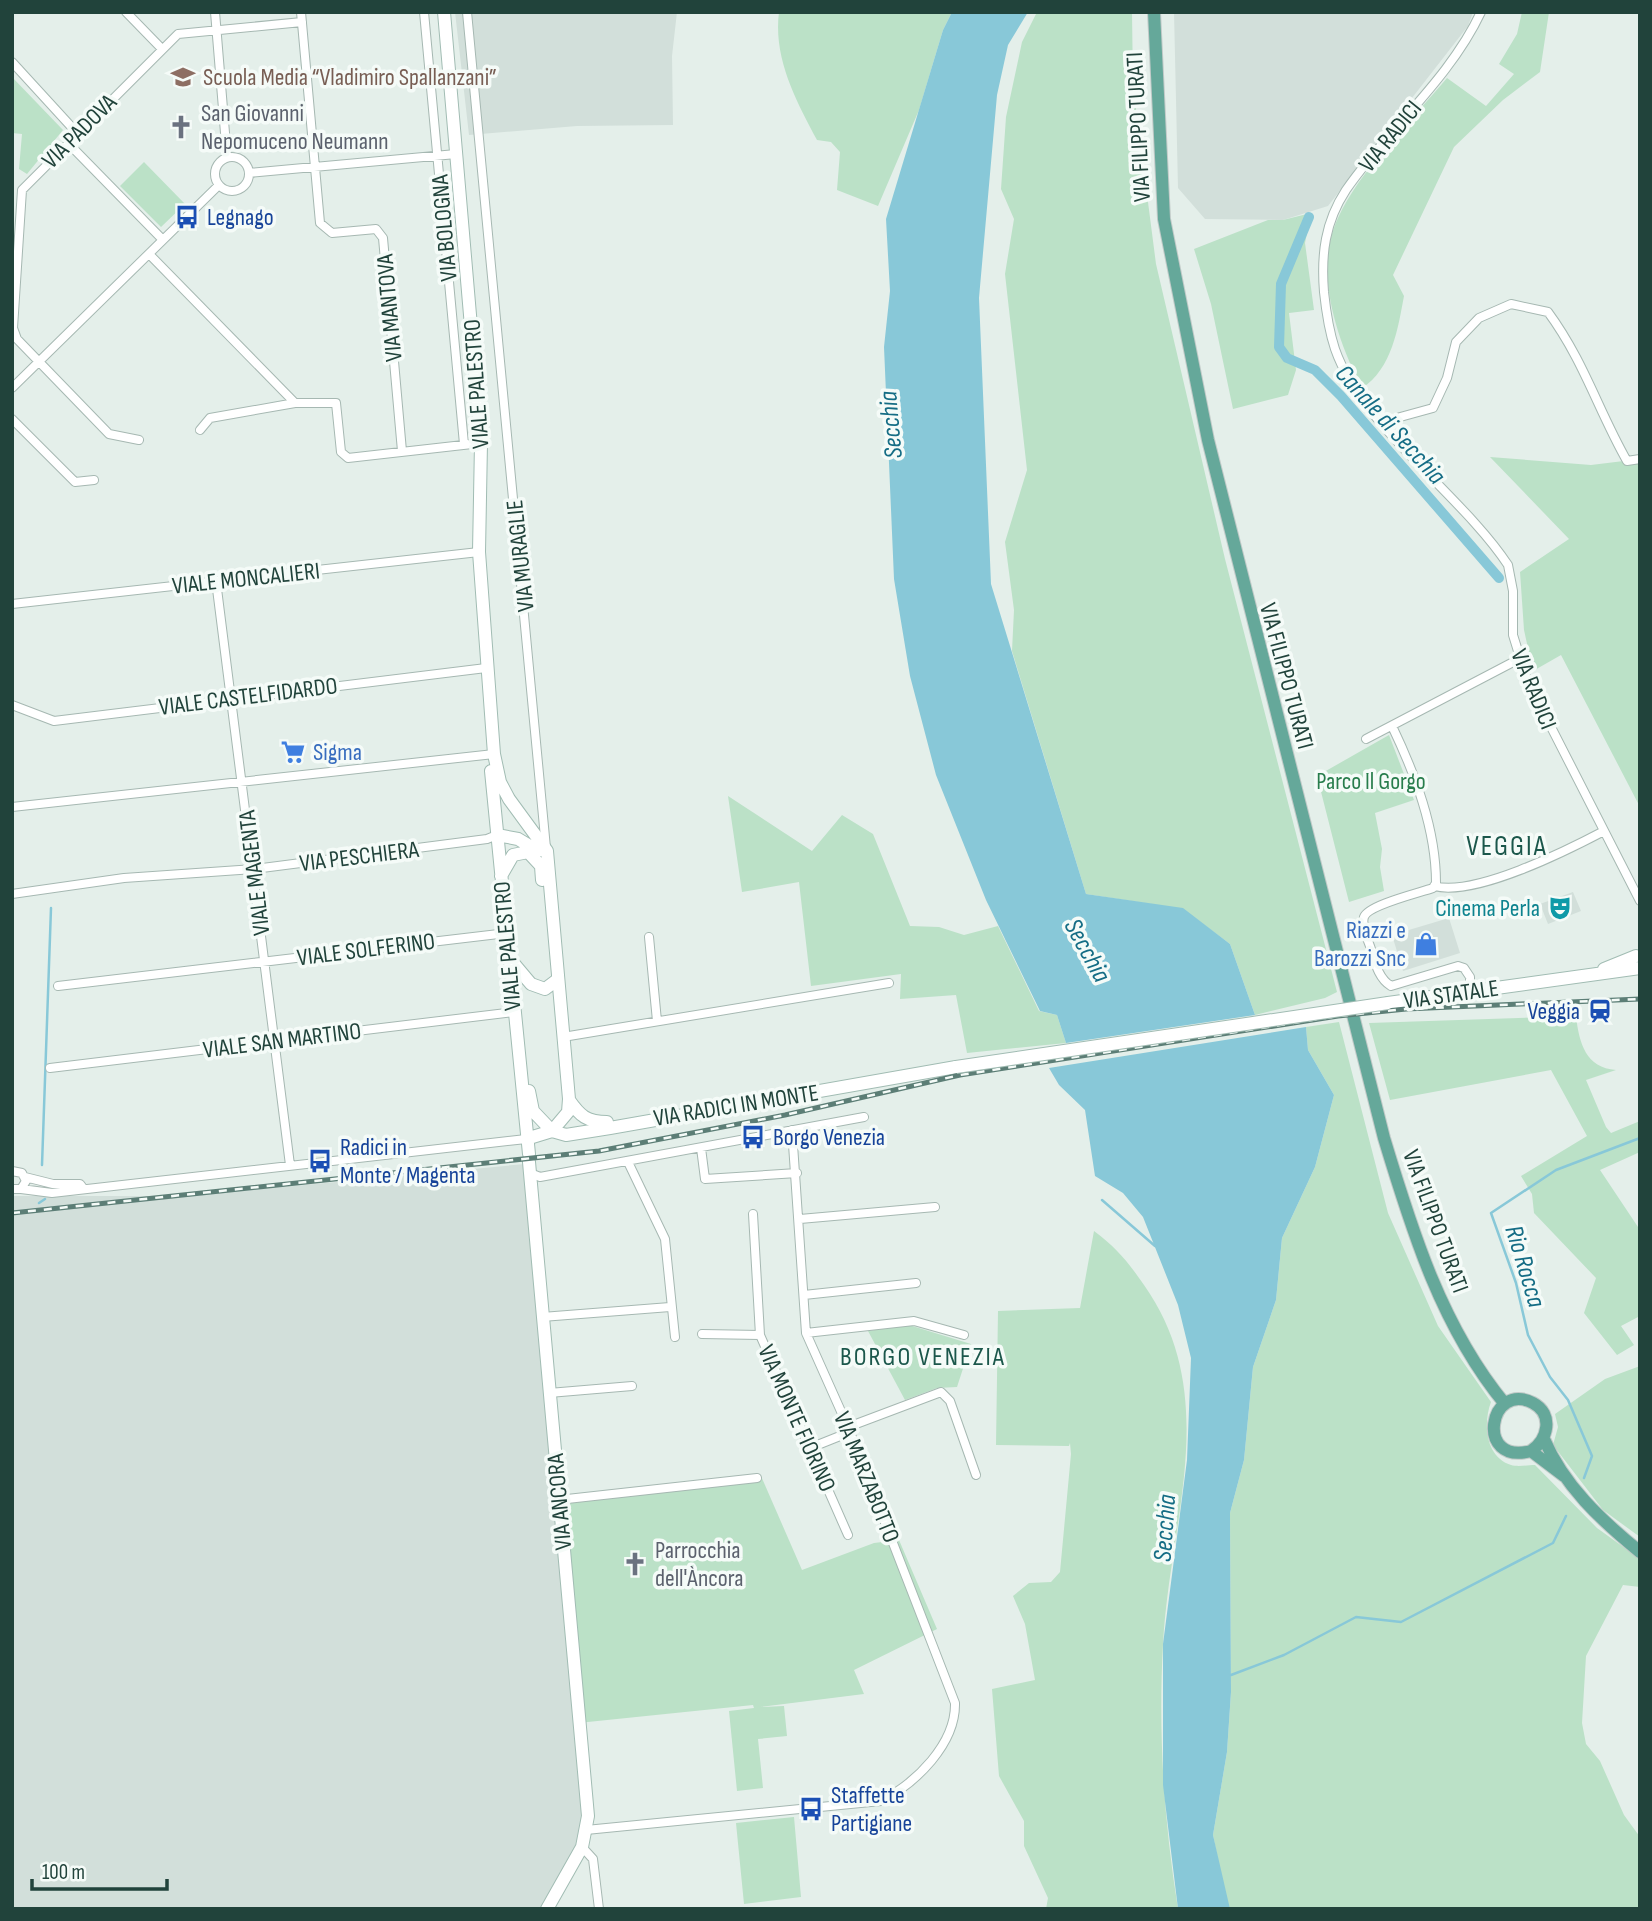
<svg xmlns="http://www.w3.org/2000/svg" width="1652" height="1921" font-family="'Sofia Sans Condensed',sans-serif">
<rect width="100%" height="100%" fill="#e4efea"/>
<path fill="#d2dfda" d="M 455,12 L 677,12 L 672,56 L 673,125 L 577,126 L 469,135 Z
M 1174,12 L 1473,12 L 1468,26 L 1328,206 L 1283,220 L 1205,219 L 1178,188 Z
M 1573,892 L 1581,911 L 1548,924 L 1540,904 Z
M 1449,918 L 1460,953 L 1403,971 L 1392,935 Z
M 525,1164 L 587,1811 L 582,1834 L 545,1909 L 12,1909 L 12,1196 L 188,1196 Z"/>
<path fill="#bbe1c7" d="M 779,12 L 952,12 L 943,30 L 919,110 L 878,206 L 837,190 L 840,152 L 831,142 L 817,140 C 796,101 773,58 779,12 Z
M 1037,12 L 1132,12 L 1133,86 L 1156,264 L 1225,559 L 1337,992 L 1325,998 L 1255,1015 L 1230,944 L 1183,909 L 1086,894 L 1012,651 L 1014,610 L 1005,542 L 1027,470 L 1005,274 L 1014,219 L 1001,189 L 1006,117 L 1022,42 Z
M 1522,12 L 1549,12 L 1540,72 L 1503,100 L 1454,147 L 1393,275 L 1404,296 C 1398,328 1392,369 1362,388 C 1337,340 1313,271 1338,218 C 1359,171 1413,119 1447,78 L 1486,106 L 1514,74 L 1499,64 L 1517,34 Z
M 12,77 L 63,130 L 27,174 L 19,169 L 22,134 L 12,133 Z
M 144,162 L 185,204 L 161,227 L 120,186 Z
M 1311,213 L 1305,243 L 1314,310 L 1289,313 L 1296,370 L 1288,395 L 1233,409 L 1211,304 L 1194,249 L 1268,220 L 1283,220 Z
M 1490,457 L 1591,465 L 1640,459 L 1640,807 L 1561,655 L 1533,671 L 1524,630 L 1520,572 L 1569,539 Z
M 1389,735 L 1414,800 L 1375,813 L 1382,849 L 1380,867 L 1384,891 L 1349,902 L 1317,776 Z
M 728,796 L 812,851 L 842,815 L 873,834 L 910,926 L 939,927 L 964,935 L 998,926 L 1039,1011 L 1057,1015 L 1066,1043 L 967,1053 L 956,995 L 900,999 L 901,974 L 811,986 L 799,882 L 742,892 Z
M 1576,1016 C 1579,1043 1586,1068 1616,1070 L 1586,1080 L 1606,1127 L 1611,1133 L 1640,1121 L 1640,1152 L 1600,1170 L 1640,1230 L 1640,1316 L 1621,1326 L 1634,1345 L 1617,1355 L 1584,1313 L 1596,1278 L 1534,1213 L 1532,1194 L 1521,1176 L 1587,1136 L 1551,1070 L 1390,1100 L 1369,1023 Z
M 1339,1022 L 1388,1213 L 1438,1326 L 1491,1402 C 1483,1423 1485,1457 1511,1465 C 1518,1467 1528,1465 1535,1465 L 1597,1528 L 1640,1559 L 1640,1587 L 1623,1585 L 1586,1656 L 1582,1723 L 1586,1744 L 1600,1761 L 1624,1815 L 1640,1837 L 1640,1909 L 1230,1909 L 1226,1899 L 1213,1835 L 1227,1752 L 1231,1692 L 1230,1513 L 1244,1460 L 1253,1367 L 1276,1300 L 1282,1238 L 1315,1167 L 1334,1095 L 1308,1050 L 1306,1027 Z
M 1094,1231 C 1117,1248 1128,1262 1144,1285 C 1223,1397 1169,1521 1163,1645 C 1158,1733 1164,1822 1178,1909 L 1046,1909 L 1048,1898 L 1024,1846 L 1024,1821 L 999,1776 L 992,1689 L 1035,1680 L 1025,1624 L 1013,1596 L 1029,1583 L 1051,1582 L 1060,1572 L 1071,1454 L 1070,1443 L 1069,1446 L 996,1445 L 998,1311 L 1080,1308 Z
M 909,1325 L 971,1344 L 957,1387 L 937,1388 L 905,1400 L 868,1331 Z
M 1640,1366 L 1640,1537 L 1603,1510 L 1553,1445 L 1558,1427 L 1555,1414 L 1605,1379 Z
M 761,1476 L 802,1570 L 874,1543 L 899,1540 L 937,1629 L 854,1670 L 864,1694 L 760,1707 L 784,1706 L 787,1736 L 758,1739 L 763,1788 L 737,1791 L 729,1711 L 754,1708 L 753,1705 L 578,1723 L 557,1500 Z
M 794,1817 L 801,1897 L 744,1904 L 736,1823 Z"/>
<path fill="#88c8d8" d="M 952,12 L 1028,12 L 1008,45 L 997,95 L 979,298 L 991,584 L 1086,894 L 1183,908 L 1230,944 L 1255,1015 L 1066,1043 L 1057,1015 L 1040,1011 L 986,900 L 936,775 L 910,676 L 894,579 L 884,347 L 890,291 L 886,219 L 943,30 Z
M 1306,1027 L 1308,1050 L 1334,1095 L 1315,1167 L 1282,1238 L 1276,1300 L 1253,1367 L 1244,1460 L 1230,1513 L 1231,1692 L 1227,1752 L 1213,1835 L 1230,1909 L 1178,1909 L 1163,1785 L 1163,1644 L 1187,1460 L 1191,1358 L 1178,1305 L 1143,1217 L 1123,1193 L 1095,1176 L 1085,1110 L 1059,1085 L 1049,1068 Z"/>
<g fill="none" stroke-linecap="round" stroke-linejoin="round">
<path stroke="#88c8d8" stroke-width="2.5" d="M 42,1165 L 51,908
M 1102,1200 L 1155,1246
M 39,1203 L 45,1199
M 1584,1478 L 1592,1456 L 1568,1400 L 1550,1377 L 1528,1335 L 1516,1283 L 1491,1213 L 1556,1170 L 1640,1138
M 1231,1675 L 1284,1655 L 1356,1617 L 1401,1622 L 1553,1543 L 1566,1516"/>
<path stroke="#88c8d8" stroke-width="10" d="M 1309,217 L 1281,284 L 1279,347 L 1287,358 L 1315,370 L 1341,396 L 1499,578"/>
<g stroke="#a6b8b2" stroke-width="10">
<path id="street" d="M 126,12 L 162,49
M 215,12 L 227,157
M 301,12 L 320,223 L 332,233 L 376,229 L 383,238 L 402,451
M 424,12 L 464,444
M 467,12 L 546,848
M 1481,12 C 1449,80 1388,129 1346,190 C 1325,222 1321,254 1324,292 C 1326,311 1329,331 1335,349 C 1362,427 1462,495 1508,565 L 1513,591 L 1513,635 L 1527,680 L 1640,901
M 12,62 L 77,133
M 68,143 L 163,240
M215 174a17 17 0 1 1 34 0a17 17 0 1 1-34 0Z
M 249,173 L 456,154
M 149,254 L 295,403
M 12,388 L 219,185
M 12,419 L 75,482 L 94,480
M 1382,422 L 1433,408 L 1447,378 L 1456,342 L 1479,318 L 1511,304 L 1548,312 C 1584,361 1598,410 1627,461 L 1640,459
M 200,430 L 210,418 L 295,403 L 336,403 L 341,452 L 348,458 L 481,443
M 139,440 L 109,434 L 17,339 L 13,328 L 22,190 L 178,34 L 302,22
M 216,581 L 290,1165
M 12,604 L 479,552
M 12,705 L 54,721 L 486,668
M 1392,726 C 1415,774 1436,829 1436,883 L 1433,888 C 1419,893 1368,905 1364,917 C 1361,926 1368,940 1371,949 C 1375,962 1378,978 1391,986 L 1458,966 L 1464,968 L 1470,977 L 1470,992
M 1366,739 L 1519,659
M 12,807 L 494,754
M 1434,886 C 1474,897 1566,851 1604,831
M 12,894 L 124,878 L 254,869 L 487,839 L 497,835
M 649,937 L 657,1021
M 58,986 L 507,933
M 563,1037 L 889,983
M 50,1068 L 514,1012
M 701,1148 L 705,1179 L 797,1173
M 628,1162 L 665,1239 L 675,1337
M 12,1171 L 22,1173 L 26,1181 L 21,1189 L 12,1189
M 530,1173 L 540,1177 L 864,1117
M 25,1177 L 53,1184 L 80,1184 L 83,1188
M 21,1189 L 52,1193 L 526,1139
M 753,1214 L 760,1335 L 848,1535
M 800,1219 L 935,1207
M 804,1295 L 916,1283
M 542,1317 L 670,1307
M 806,1333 L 914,1321 L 964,1335
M 702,1334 L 760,1335
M 549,1393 L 632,1386
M 848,1427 L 941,1392 L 950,1401 L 976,1475
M 810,1448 L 850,1432
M 558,1500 L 757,1478
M 586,1830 L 881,1801 C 916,1783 956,1744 955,1703 L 848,1427 L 806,1333 L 792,1130
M 582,1847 L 593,1859 L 599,1909"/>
</g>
<g stroke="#a1bcb3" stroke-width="14">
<path id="secondary" d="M 444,12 L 481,443 L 479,552 L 494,754 L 500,782 L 509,799 L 547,851 L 569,1099 L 568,1112 L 552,1131
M 491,771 L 529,1154
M 497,835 L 518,839 L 538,851
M 501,876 L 513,855 L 528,852 L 541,866 L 542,880
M 510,959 L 531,984 L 545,989 L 557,980
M 1604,969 L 1636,956
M 1388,1003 L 1640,968
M 529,1091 L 533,1111 L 552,1131
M 569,1100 C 580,1116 587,1122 607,1122
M 526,1139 L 552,1131 L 566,1135 L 610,1128 L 956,1067
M 529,1162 L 588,1816 L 582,1847 L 547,1909"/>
</g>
<g stroke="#c1cac8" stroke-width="14">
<path id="primary" d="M 1154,12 L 1164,219 L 1208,440 L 1384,1138 C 1412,1231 1442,1328 1505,1404
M 1544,1439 C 1564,1486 1601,1520 1640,1552
M 1531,1451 C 1548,1440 1554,1414 1533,1403 C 1489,1380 1474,1466 1531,1451 L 1564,1476"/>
</g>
<use href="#street" stroke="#fff" stroke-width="8"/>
<use href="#secondary" stroke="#fff" stroke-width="12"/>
<use href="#primary" stroke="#65a89a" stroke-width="12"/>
<g stroke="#5c7e76" stroke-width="5">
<path id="rail" d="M 12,1213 L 599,1151 L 785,1115 L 960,1075 L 1338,1016 L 1406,1009 L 1640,999"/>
</g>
<use href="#rail" stroke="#f5fbf8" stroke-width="2.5" stroke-dasharray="8" stroke-linecap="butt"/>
<g stroke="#a1bcb3" stroke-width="14" stroke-linecap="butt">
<path id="secondary-bridge" d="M 956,1067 L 1388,1003"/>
</g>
<use href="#secondary-bridge" stroke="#fff" stroke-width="12"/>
</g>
<defs>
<g id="school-bare" transform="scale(1.89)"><path d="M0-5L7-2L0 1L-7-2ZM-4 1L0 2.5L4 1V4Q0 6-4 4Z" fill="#8d6e63" stroke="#f5fbf8" stroke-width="2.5" paint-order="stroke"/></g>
<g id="church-bare" transform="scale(1.89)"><path d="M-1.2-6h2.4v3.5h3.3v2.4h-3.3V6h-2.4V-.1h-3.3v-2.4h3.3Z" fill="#6b7280" stroke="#f5fbf8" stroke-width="2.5" paint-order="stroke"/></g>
<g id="bus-bare" transform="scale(1.89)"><path d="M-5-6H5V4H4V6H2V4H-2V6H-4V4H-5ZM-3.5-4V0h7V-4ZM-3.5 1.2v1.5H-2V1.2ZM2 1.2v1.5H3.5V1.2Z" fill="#1a4fb4" stroke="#f5fbf8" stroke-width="2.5" paint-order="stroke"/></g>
<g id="supermarket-bare" transform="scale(1.89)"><path d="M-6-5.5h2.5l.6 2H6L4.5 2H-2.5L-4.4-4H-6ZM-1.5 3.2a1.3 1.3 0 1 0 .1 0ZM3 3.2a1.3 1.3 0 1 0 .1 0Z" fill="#3f7fe0" stroke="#f5fbf8" stroke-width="2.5" paint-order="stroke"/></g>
<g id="theatre-bare" transform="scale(1.89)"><path d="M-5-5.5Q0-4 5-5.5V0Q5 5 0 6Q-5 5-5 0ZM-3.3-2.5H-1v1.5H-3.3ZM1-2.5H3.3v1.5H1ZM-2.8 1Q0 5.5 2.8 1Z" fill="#0f9aa8" stroke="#f5fbf8" stroke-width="2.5" paint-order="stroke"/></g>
<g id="shop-bare" transform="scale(1.89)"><path d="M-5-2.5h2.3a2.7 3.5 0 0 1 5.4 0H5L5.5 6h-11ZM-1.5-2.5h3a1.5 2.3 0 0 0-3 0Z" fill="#3f7fe0" stroke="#f5fbf8" stroke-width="2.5" paint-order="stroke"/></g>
<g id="station-bare" transform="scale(1.89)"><path d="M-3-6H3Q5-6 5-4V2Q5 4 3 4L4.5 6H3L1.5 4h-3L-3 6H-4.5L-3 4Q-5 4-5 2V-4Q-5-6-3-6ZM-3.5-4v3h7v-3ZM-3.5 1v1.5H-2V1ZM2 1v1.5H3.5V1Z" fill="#1a4fb4" stroke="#f5fbf8" stroke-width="2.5" paint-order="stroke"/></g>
</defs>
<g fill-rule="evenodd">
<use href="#school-bare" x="183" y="77"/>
<use href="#church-bare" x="181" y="127"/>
<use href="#bus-bare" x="187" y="217"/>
<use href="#supermarket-bare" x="293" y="752"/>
<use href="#theatre-bare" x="1560" y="908"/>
<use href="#shop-bare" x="1426" y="944"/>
<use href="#station-bare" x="1600" y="1011"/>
<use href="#bus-bare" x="753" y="1137"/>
<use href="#bus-bare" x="320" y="1161"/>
<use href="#church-bare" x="635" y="1564"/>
<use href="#bus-bare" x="811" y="1809"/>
</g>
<g text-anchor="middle" stroke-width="7" stroke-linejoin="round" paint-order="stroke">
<g font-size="24" fill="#785e54" stroke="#f5fbf8" text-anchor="start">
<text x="203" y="85">Scuola Media “Vladimiro Spallanzani”</text>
</g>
<g font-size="24" fill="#5b616d" stroke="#f5fbf8" text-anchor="start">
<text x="201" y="121">San Giovanni<tspan x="201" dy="28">Nepomuceno Neumann</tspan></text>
<text x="655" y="1558">Parrocchia<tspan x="655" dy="28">dell'Àncora</tspan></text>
</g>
<g font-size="24" fill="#21433b" stroke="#f5fbf8">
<text transform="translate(1138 127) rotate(-93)" y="8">VIA FILIPPO TURATI</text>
<text transform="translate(79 131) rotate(-45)" y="8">VIA PADOVA</text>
<text transform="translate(1390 136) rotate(-51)" y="8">VIA RADICI</text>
<text transform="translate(444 228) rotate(-95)" y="8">VIA BOLOGNA</text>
<text transform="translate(389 308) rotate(-95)" y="8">VIA MANTOVA</text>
<text transform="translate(476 384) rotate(-94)" y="8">VIALE PALESTRO</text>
<text transform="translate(520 556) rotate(-96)" y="8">VIA MURAGLIE</text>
<text transform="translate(246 578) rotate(-6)" y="8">VIALE MONCALIERI</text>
<text transform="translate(1287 676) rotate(75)" y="8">VIA FILIPPO TURATI</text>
<text transform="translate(1534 689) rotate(68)" y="8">VIA RADICI</text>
<text transform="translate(248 696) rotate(-7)" y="8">VIALE CASTELFIDARDO</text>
<text transform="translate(359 856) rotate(-7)" y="8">VIA PESCHIERA</text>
<text transform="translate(254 873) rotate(-97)" y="8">VIALE MAGENTA</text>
<text transform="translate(507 946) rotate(-95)" y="8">VIALE PALESTRO</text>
<text transform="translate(366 949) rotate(-7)" y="8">VIALE SOLFERINO</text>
<text transform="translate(1451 994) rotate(-8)" y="8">VIA STATALE</text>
<text transform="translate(282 1040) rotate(-7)" y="8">VIALE SAN MARTINO</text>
<text transform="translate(736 1105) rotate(-9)" y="8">VIA RADICI IN MONTE</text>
<text transform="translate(1436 1221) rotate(70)" y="8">VIA FILIPPO TURATI</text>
<text transform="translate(797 1418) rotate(66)" y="8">VIA MONTE FIORINO</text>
<text transform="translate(867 1477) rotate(68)" y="8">VIA MARZABOTTO</text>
<text transform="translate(559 1502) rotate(-95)" y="8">VIA ANCORA</text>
</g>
<g font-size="24" fill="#164399" stroke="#f5fbf8" text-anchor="start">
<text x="207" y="225">Legnago</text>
<text x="1580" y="1019" text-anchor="end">Veggia</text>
<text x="773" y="1145">Borgo Venezia</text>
<text x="340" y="1155">Radici in<tspan x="340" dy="28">Monte / Magenta</tspan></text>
<text x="831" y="1803">Staffette<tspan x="831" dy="28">Partigiane</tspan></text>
</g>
<g font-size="24" fill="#366cbe" stroke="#f5fbf8" text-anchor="start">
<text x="313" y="760">Sigma</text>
<text x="1406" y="938" text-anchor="end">Riazzi e<tspan x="1406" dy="28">Barozzi Snc</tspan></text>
</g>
<g font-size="24" fill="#287d4c" stroke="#f5fbf8">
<text x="1371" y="789">Parco Il Gorgo</text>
</g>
<g font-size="24" fill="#0d838f" stroke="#f5fbf8" text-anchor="end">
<text x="1540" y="916">Cinema Perla</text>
</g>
<g font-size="26" font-style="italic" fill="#156d85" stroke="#f5fbf8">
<text transform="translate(1391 424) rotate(48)" y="9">Canale di Secchia</text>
<text transform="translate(890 425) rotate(-95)" y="9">Secchia</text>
<text transform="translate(1088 950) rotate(61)" y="9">Secchia</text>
<text transform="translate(1526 1266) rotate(73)" y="9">Rio Rocca</text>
<text transform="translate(1164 1528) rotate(-86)" y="9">Secchia</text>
</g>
<g font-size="26" letter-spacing="2" fill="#1b574b" stroke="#f5fbf8">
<text x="923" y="1365">BORGO VENEZIA</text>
</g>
<g font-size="28" letter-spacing="2" fill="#1b574b" stroke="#f5fbf8">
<text x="1507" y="855">VEGGIA</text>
</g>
</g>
<rect width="1652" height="1921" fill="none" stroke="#21433b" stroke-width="28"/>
<path d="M32 1879v10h135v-10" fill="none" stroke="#21433b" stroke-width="3.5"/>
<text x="42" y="1879" font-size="21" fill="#21433b" stroke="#f5fbf8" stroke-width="5" paint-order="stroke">100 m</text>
</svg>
